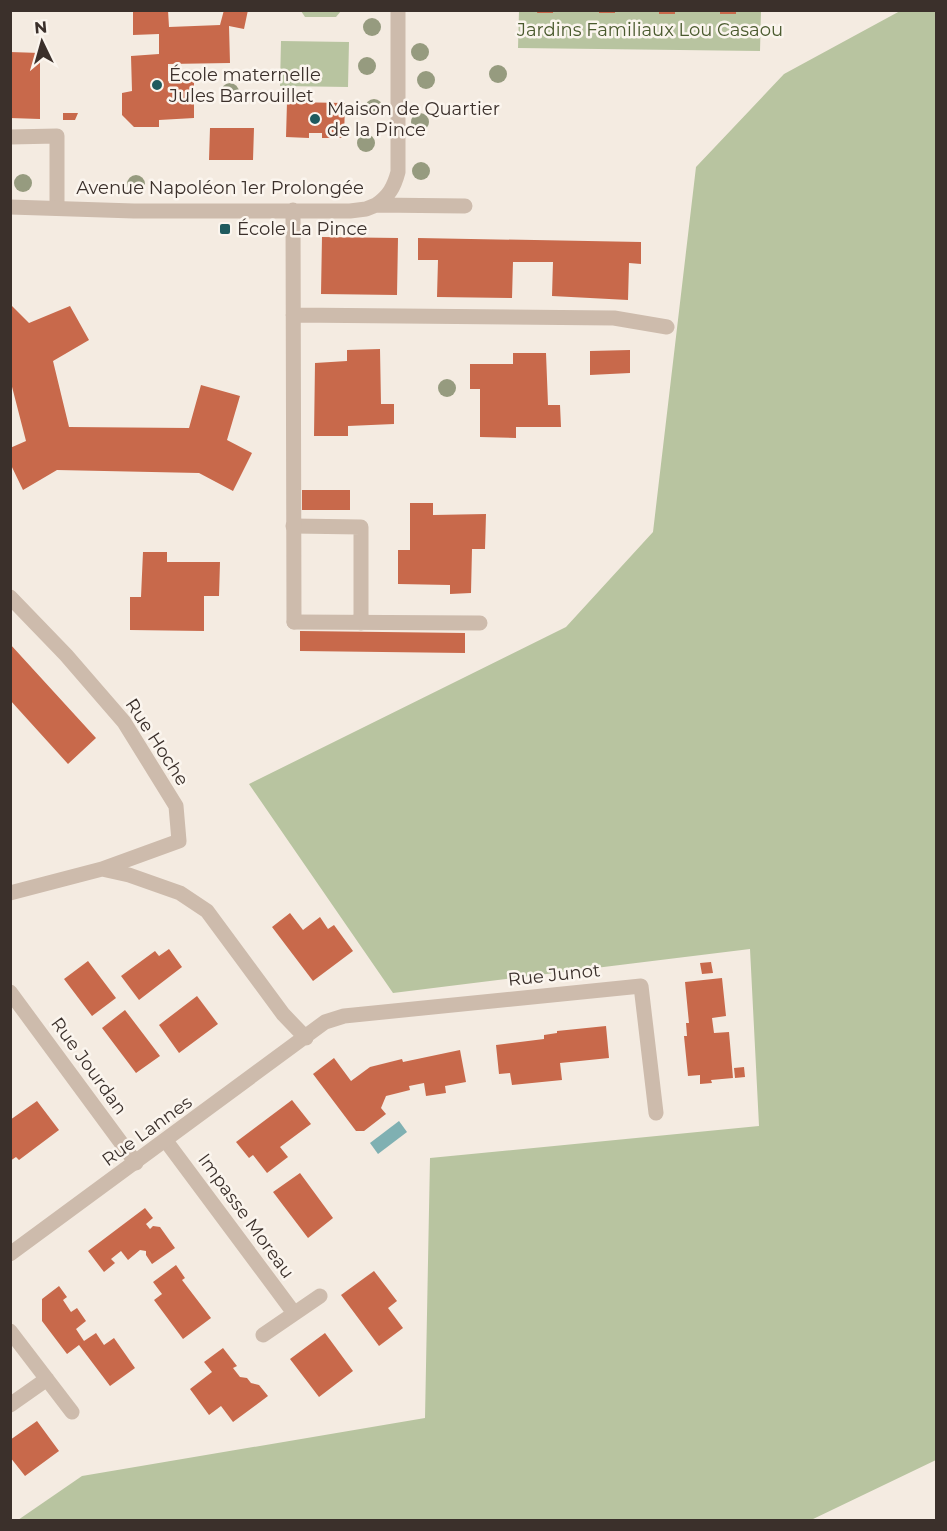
<svg xmlns="http://www.w3.org/2000/svg" width="947" height="1531" font-family="Montserrat,sans-serif">
<rect width="100%" height="100%" fill="#f4ebe1"/>
<path fill="#b8c4a0" d="M 301,11 L 341,11 L 336,17 L 305,17 Z
M 519,11 L 761,11 L 760,51 L 518,48 Z
M 900,11 L 936,12 L 936,1460 L 811,1520 L 18,1520 L 82,1476 L 425,1418 L 430,1158 L 759,1126 L 750,949 L 393,993 L 249,784 L 566,627 L 653,532 L 696,167 L 784,74 Z
M 281,41 L 349,42 L 348,87 L 280,86 Z"/>
<path fill="#7fb0b2" d="M 399,1121 L 407,1132 L 378,1154 L 370,1143 Z"/>
<path fill="#c8694b" d="M 133,10 L 168,10 L 169,27 L 220,25 L 224,10 L 248,10 L 244,29 L 229,26 L 230,63 L 168,64 L 168,81 L 194,80 L 194,118 L 159,120 L 159,127 L 134,127 L 122,115 L 122,93 L 132,91 L 131,56 L 159,54 L 159,34 L 133,35 Z
M 538,10 L 553,10 L 553,13 L 537,13 Z
M 599,10 L 615,10 L 615,13 L 599,13 Z
M 659,10 L 675,10 L 675,14 L 659,14 Z
M 720,10 L 736,10 L 736,14 L 720,14 Z
M 10,52 L 40,53 L 40,119 L 10,118 Z
M 287,102 L 345,103 L 344,138 L 322,138 L 322,133 L 309,133 L 309,138 L 286,137 Z
M 63,113 L 78,113 L 75,120 L 63,120 Z
M 210,128 L 254,128 L 253,160 L 209,160 Z
M 322,237 L 398,238 L 397,295 L 321,294 Z
M 418,238 L 641,242 L 641,264 L 629,263 L 628,300 L 552,296 L 553,262 L 513,262 L 512,298 L 437,297 L 438,260 L 418,260 Z
M 10,304 L 29,323 L 70,306 L 89,340 L 53,361 L 69,427 L 189,428 L 201,385 L 240,396 L 227,440 L 252,453 L 233,491 L 199,473 L 57,470 L 23,490 L 10,463 L 10,448 L 26,441 L 10,379 Z
M 380,349 L 381,404 L 394,404 L 394,424 L 348,426 L 348,436 L 314,436 L 315,363 L 347,361 L 347,350 Z
M 630,350 L 630,373 L 590,375 L 590,351 Z
M 513,353 L 546,353 L 548,405 L 560,405 L 561,427 L 516,427 L 516,438 L 480,437 L 480,389 L 470,389 L 470,364 L 513,364 Z
M 302,490 L 350,490 L 350,510 L 302,510 Z
M 410,503 L 433,503 L 433,515 L 486,514 L 485,549 L 472,549 L 471,593 L 450,594 L 450,585 L 398,584 L 398,550 L 410,550 Z
M 143,552 L 167,552 L 167,562 L 220,562 L 219,596 L 204,596 L 204,631 L 130,630 L 130,597 L 141,597 Z
M 300,631 L 465,633 L 465,653 L 300,651 Z
M 10,644 L 96,738 L 68,764 L 10,700 Z
M 290,913 L 303,930 L 320,917 L 328,929 L 334,925 L 353,951 L 313,981 L 272,927 Z
M 169,949 L 182,967 L 139,1000 L 121,976 L 155,951 L 159,956 Z
M 88,961 L 116,998 L 92,1016 L 64,979 Z
M 711,962 L 713,973 L 702,974 L 700,963 Z
M 722,978 L 726,1016 L 712,1018 L 714,1033 L 729,1032 L 733,1078 L 711,1080 L 712,1083 L 700,1084 L 700,1075 L 688,1076 L 684,1036 L 687,1036 L 686,1023 L 689,1023 L 685,982 Z
M 197,996 L 218,1024 L 179,1053 L 159,1025 Z
M 125,1010 L 160,1056 L 136,1073 L 102,1028 Z
M 606,1026 L 609,1058 L 560,1063 L 562,1080 L 512,1085 L 510,1073 L 499,1074 L 496,1045 L 544,1039 L 544,1035 L 557,1033 L 557,1031 Z
M 460,1050 L 466,1082 L 445,1086 L 446,1093 L 426,1096 L 424,1083 L 409,1086 L 410,1090 L 386,1096 L 381,1108 L 386,1114 L 364,1131 L 356,1131 L 313,1074 L 334,1058 L 351,1081 L 370,1067 L 402,1059 L 403,1062 Z
M 744,1067 L 745,1077 L 735,1078 L 734,1068 Z
M 292,1100 L 311,1124 L 280,1147 L 288,1157 L 267,1173 L 253,1155 L 249,1158 L 236,1142 Z
M 37,1101 L 59,1130 L 19,1160 L 16,1157 L 10,1161 L 10,1120 Z
M 300,1173 L 333,1218 L 308,1238 L 273,1192 Z
M 145,1208 L 153,1218 L 146,1224 L 150,1229 L 153,1226 L 160,1227 L 175,1248 L 152,1264 L 146,1255 L 146,1251 L 140,1250 L 128,1260 L 121,1251 L 111,1259 L 115,1263 L 104,1272 L 88,1251 Z
M 176,1265 L 185,1278 L 182,1280 L 211,1318 L 183,1339 L 154,1300 L 162,1294 L 153,1282 Z
M 374,1271 L 397,1301 L 388,1308 L 403,1328 L 379,1346 L 341,1295 Z
M 59,1286 L 67,1297 L 63,1300 L 71,1312 L 77,1308 L 86,1321 L 76,1329 L 84,1341 L 96,1333 L 104,1345 L 114,1338 L 135,1368 L 110,1386 L 79,1345 L 67,1354 L 42,1321 L 42,1299 Z
M 325,1333 L 353,1371 L 319,1397 L 290,1359 Z
M 223,1348 L 237,1366 L 233,1368 L 240,1377 L 247,1378 L 251,1383 L 259,1385 L 268,1396 L 233,1422 L 221,1406 L 209,1415 L 190,1389 L 212,1372 L 204,1362 Z
M 37,1421 L 59,1451 L 25,1476 L 10,1457 L 10,1440 Z"/>
<g fill="none" stroke-linecap="round" stroke-linejoin="round">
<path stroke="#cdbbac" stroke-width="15" d="M 10,137 L 57,136 L 57,208
M 293,526 L 361,527 L 361,623
M 294,622 L 480,623
M 10,992 L 136,1163
M 166,1141 L 294,1313
M 10,1331 L 72,1412
M 263,1335 L 320,1296
M 10,1405 L 47,1379"/>
<path stroke="#cdbbac" stroke-width="15" d="M 376,205 C 389,196 394,187 398,172 L 398,10
M 10,207 L 134,211 L 350,211 L 366,209 L 376,205 L 465,206
M 293,210 L 294,622
M 293,315 L 614,318 L 667,327
M 10,597 L 66,655 L 124,722 L 176,806 L 179,841 L 102,869 L 10,893
M 102,869 L 129,875 L 180,893 L 207,911 L 283,1014 L 306,1038
M 10,1254 L 325,1022 L 344,1016 L 641,986 L 656,1113"/>
</g>
<g fill="#969b7f">
<circle cx="372" cy="27" r="9"/>
<circle cx="420" cy="52" r="9"/>
<circle cx="367" cy="66" r="9"/>
<circle cx="498" cy="74" r="9"/>
<circle cx="426" cy="80" r="9"/>
<circle cx="230" cy="92" r="9"/>
<circle cx="374" cy="108" r="9"/>
<circle cx="420" cy="122" r="9"/>
<circle cx="366" cy="143" r="9"/>
<circle cx="421" cy="171" r="9"/>
<circle cx="23" cy="183" r="9"/>
<circle cx="136" cy="184" r="9"/>
<circle cx="447" cy="388" r="9"/>
</g>
<g fill="#1f5a5e" stroke="#fbf5ee" stroke-width="2">
<circle cx="157" cy="85" r="6"/>
<circle cx="315" cy="119" r="6"/>
<rect x="219" y="223" width="12" height="12" rx="3"/>
</g>
<g text-anchor="middle" stroke-width="5" stroke-linejoin="round" paint-order="stroke">
<g font-size="18" fill="#4a5a2e" stroke="#fbf5ee">
<text x="650" y="36">Jardins Familiaux Lou Casaou</text>
</g>
<g font-size="18" fill="#3b302b" stroke="#fbf5ee" text-anchor="start">
<text x="169" y="81">École maternelle<tspan x="169" dy="21">Jules Barrouillet</tspan></text>
<text x="327" y="115">Maison de Quartier<tspan x="327" dy="21">de la Pince</tspan></text>
<text x="237" y="235">École La Pince</text>
</g>
<g font-size="18" fill="#3b302b" stroke="#fbf5ee">
<text x="220" y="194">Avenue Napoléon 1er Prolongée</text>
<text transform="translate(157 742) rotate(57)" y="6">Rue Hoche</text>
<text transform="translate(554 975) rotate(-6)" y="6">Rue Junot</text>
<text transform="translate(89 1066) rotate(54)" y="6">Rue Jourdan</text>
<text transform="translate(147 1131) rotate(-36)" y="6">Rue Lannes</text>
<text transform="translate(246 1216) rotate(54)" y="6">Impasse Moreau</text>
</g>
</g>
<rect width="947" height="1531" fill="none" stroke="#3b302b" stroke-width="24"/>
<g transform="translate(42 42) rotate(355)" stroke="#fbf5ee" stroke-width="4.5" paint-order="stroke">
<path d="M0-4.5L10 22L0 15L-10 22Z" fill="#3b302b"/>
<text y="-9" font-size="16" font-weight="bold" text-anchor="middle" fill="#3b302b">N</text>
</g>
</svg>
